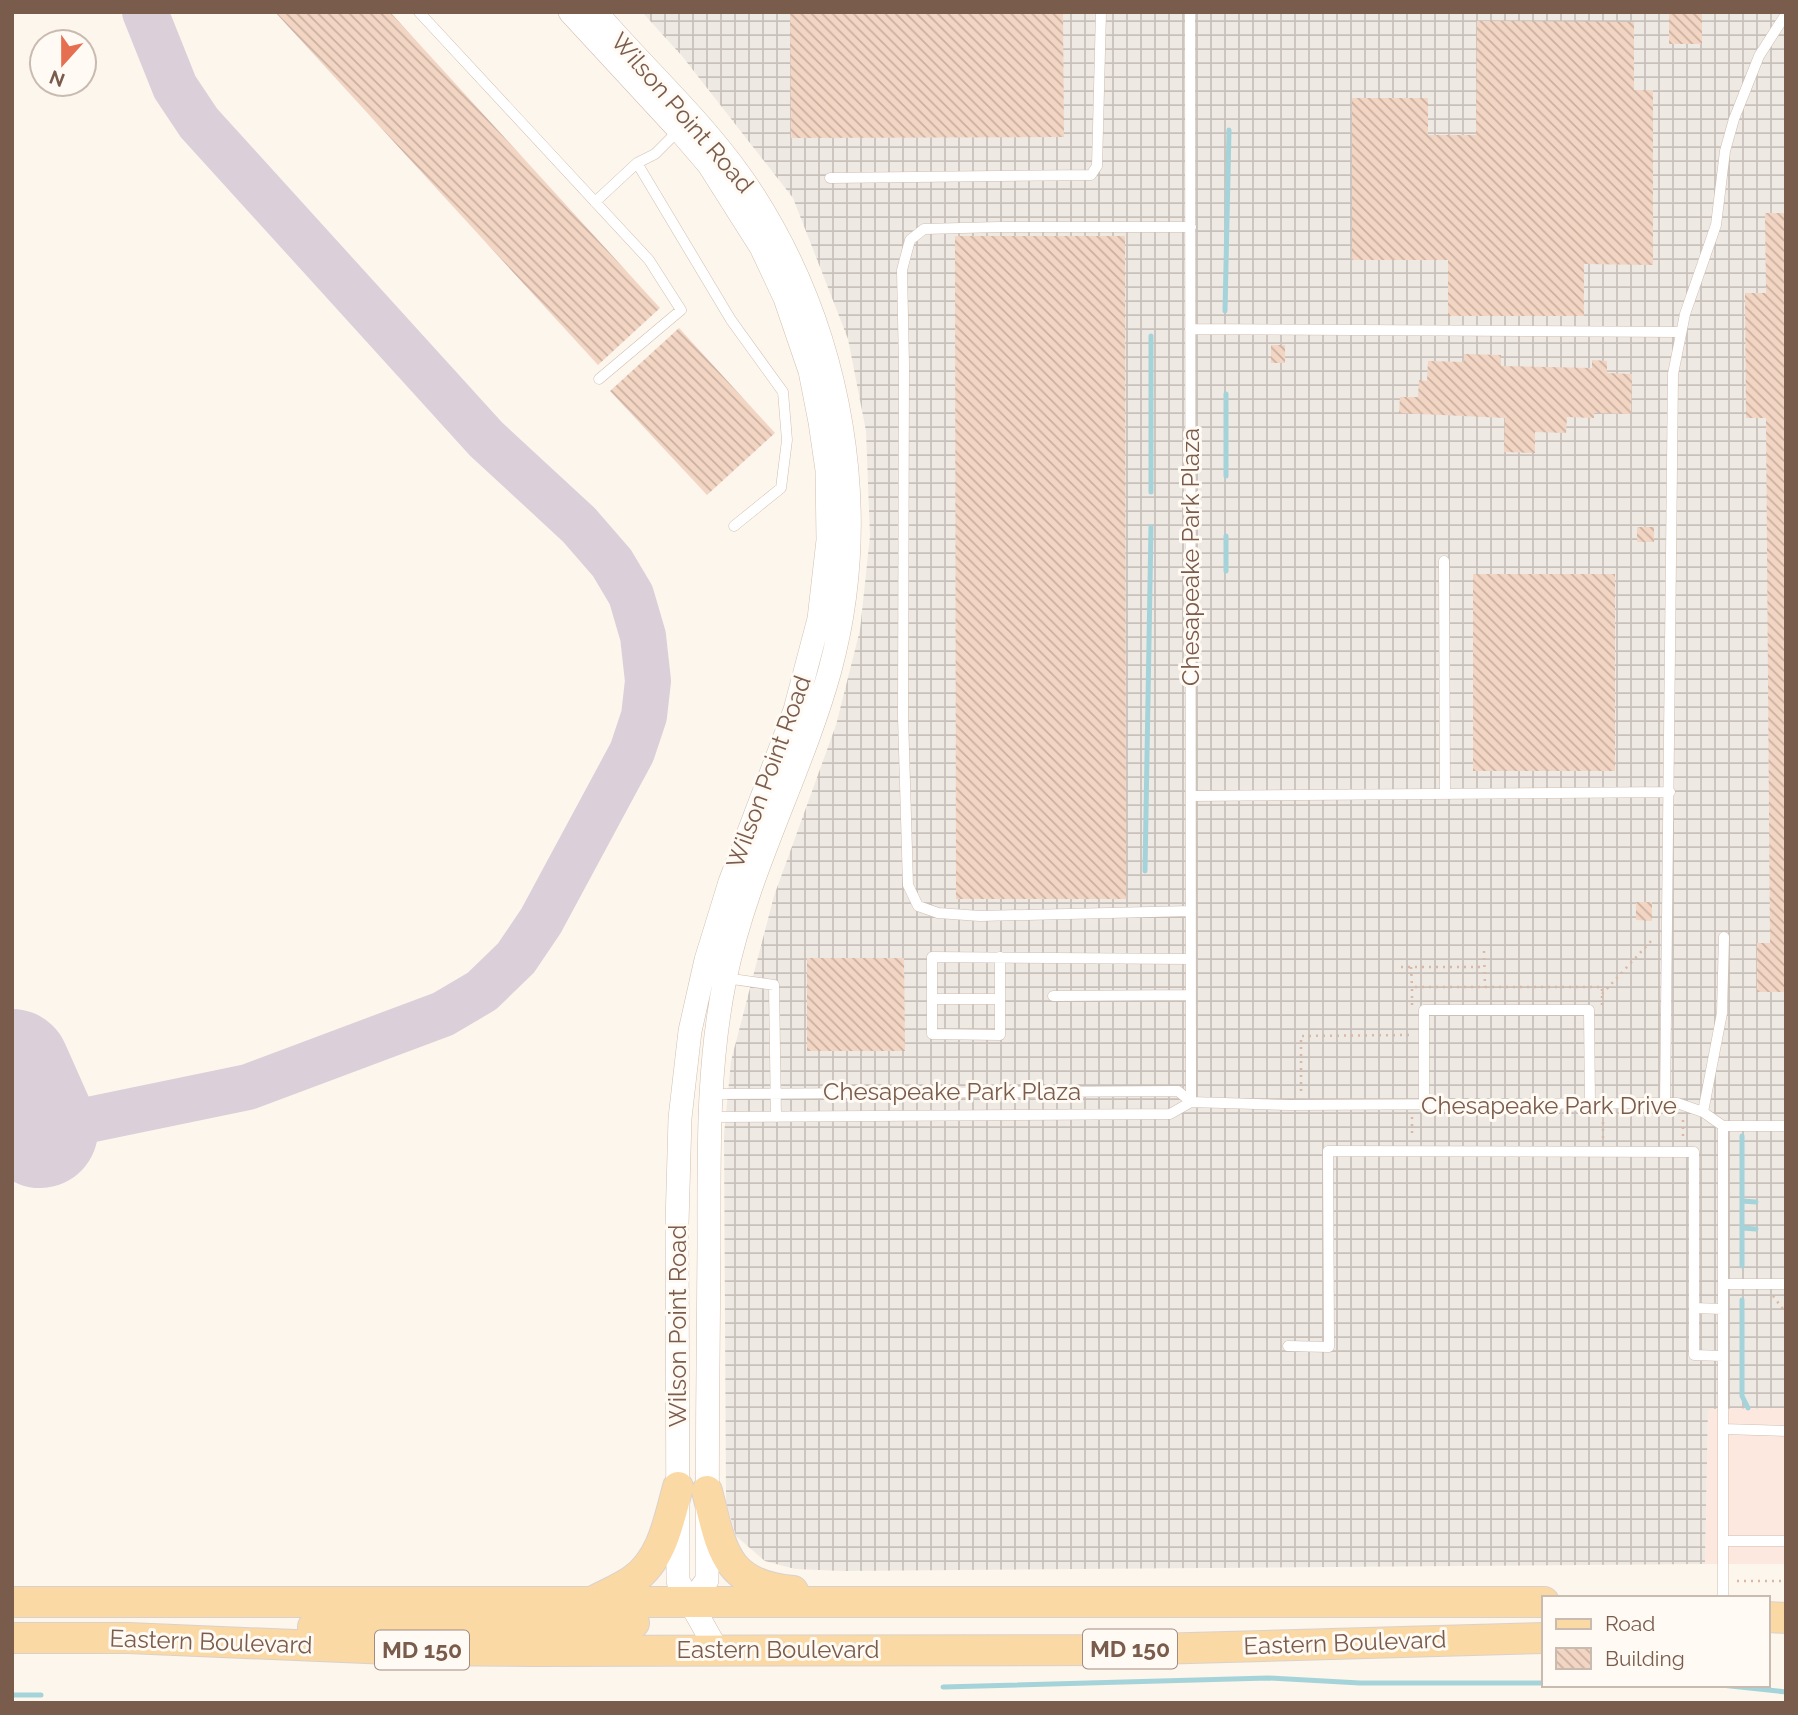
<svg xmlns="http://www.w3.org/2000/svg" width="1798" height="1715" font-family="Raleway,sans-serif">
<defs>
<pattern id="industrial-grid" width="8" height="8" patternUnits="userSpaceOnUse" patternTransform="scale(1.75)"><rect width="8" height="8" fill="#efe9e4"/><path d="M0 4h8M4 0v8" fill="none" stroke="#c7c0bb"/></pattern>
<pattern id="building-back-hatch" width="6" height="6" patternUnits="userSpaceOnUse" patternTransform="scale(1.75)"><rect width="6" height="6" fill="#f3d5c3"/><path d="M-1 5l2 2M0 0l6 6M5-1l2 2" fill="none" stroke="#cab0a1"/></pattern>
</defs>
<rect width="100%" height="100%" fill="#fdf6ec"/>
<path fill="#fde8e0" d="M 1786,1408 L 1786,1564 L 1705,1564 L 1708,1409 Z"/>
<path fill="url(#industrial-grid)" d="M 642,12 L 1786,12 L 1786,1408 L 1708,1409 L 1705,1564 L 843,1571 L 795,1569 L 765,1561 L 736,1536 L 726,1502 L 724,1135 L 731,1061 L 774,896 L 836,725 L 860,630 L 870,536 L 866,431 L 848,339 L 793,198 L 682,56 Z"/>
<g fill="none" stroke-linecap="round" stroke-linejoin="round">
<path stroke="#a5d3da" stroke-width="5" d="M 1225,311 L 1229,130
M 1151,336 L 1151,492
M 1226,394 L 1226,476
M 1226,571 L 1226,536
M 1145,871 L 1151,527
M 1742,1201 L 1756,1202
M 1742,1228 L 1756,1229
M 1742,1266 L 1742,1136
M 1742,1300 L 1742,1396 L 1748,1408
M 1721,1685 L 1786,1692
M 943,1687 L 1268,1678 L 1360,1683 L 1544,1683
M 12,1695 L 41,1695"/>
<path stroke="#dbcfda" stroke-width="46" d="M 12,1144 L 40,1130 L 248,1087 L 443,1014 L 482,991 L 516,958 L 541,921 L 632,752 L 644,716 L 648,681 L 643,636 L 631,595 L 612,563 L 579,525 L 486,439 L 199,123 L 175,87 L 145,12"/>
<path stroke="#dbcfda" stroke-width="116" d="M 12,1067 L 40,1130"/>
</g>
<path fill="url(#building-back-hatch)" d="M 275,12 L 390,12 L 660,308 L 598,365 Z
M 790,12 L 1063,12 L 1064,137 L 791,138 Z
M 1669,12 L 1702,12 L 1702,44 L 1669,44 Z
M 1477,21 L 1634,22 L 1634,90 L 1653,90 L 1653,265 L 1584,264 L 1584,316 L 1448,316 L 1448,260 L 1352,260 L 1352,98 L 1428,98 L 1428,135 L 1476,135 Z
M 1765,213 L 1786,213 L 1786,992 L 1757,992 L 1757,943 L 1770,943 L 1766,418 L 1746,418 L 1745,293 L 1766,293 Z
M 955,236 L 1125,236 L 1126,899 L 956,899 Z
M 679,328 L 775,433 L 707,495 L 610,391 Z
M 1271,345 L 1285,345 L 1285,363 L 1271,363 Z
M 1464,354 L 1501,355 L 1501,366 L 1592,368 L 1592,360 L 1607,361 L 1607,373 L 1632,374 L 1631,414 L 1594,413 L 1594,418 L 1567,417 L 1566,433 L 1535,432 L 1535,453 L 1504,452 L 1505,418 L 1399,413 L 1400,397 L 1418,397 L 1419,380 L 1427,381 L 1428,361 L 1464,362 Z
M 1637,527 L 1654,527 L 1654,542 L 1637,542 Z
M 1473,574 L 1615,574 L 1615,771 L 1473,771 Z
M 1636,902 L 1652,902 L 1652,921 L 1636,920 Z
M 807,958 L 904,958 L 905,1051 L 807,1051 Z"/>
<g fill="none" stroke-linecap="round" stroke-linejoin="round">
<g stroke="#d1beb0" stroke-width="11">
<path id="service" d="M 419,12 L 649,260 L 681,310 L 599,379
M 1190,12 L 1191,1102
M 637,163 L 731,320 L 783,392 L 787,440 L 781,488 L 734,526
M 830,178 L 1091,175 L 1097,166 L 1101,12
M 595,202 L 637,163 L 655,154 L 679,130
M 1191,227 L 999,227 L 924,229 L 910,240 L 902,270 L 904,365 L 903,716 L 908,885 L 918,906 L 938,913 L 980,916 L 1191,911
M 1190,329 L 1681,332
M 1444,561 L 1445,793
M 1191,796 L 1670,792
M 1000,957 L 1000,1035 L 932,1034 L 932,957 L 1191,959
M 725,978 L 774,985 L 776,1117
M 1053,996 L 1191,995
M 932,999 L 1000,999
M 710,1094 L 1178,1091 L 1191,1102
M 1665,1103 L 1673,374 L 1685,314 L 1716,225 L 1725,151 L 1734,119 L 1759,56 L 1786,14
M 1424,1105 L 1424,1010 L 1589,1010 L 1590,1104
M 1703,1112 L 1722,1013 L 1724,937
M 710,1117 L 1170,1114 L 1191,1102 L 1289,1105 L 1677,1103 L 1703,1112 L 1723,1126 L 1723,1598
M 1723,1126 L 1786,1126
M 1723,1284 L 1786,1284
M 1694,1308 L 1723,1309
M 1288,1346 L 1329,1347 L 1328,1151 L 1694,1152 L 1694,1355 L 1723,1356
M 1723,1429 L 1786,1431
M 1723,1541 L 1786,1541"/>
</g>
<g stroke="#d1beb0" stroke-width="24">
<path id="tertiary" d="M 570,12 L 679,130 L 709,165 L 761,247 L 785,298 L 810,371 L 820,422 L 827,470 L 828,540 L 819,619 L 795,710 L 730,882 L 706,960 L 690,1031 L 680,1118 L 677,1224 L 678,1581 L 717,1650
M 596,12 C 648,73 711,128 754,196 C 842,334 873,511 830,670 C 801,775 747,871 725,979 C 707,1067 709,1156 709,1246 C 708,1357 707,1469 707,1580 L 690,1603"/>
</g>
<g stroke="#dad1cd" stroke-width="32">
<path id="primary" d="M 707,1491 C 722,1549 724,1585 793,1591
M 594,1601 C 607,1594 622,1588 633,1580 C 663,1559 669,1519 678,1487
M 12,1602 L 1544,1602
M 1768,1617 L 1786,1618
M 313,1627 L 634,1623
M 12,1638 L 128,1638 L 413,1650 L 532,1651 L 1118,1650 L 1544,1638"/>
</g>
<path stroke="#d9b8a5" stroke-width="2.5" stroke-dasharray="2 5" stroke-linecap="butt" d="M 1484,951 L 1485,987
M 1401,967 L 1485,967
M 1411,967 L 1412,987
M 1602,994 L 1652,940
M 1412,1005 L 1412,987 L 1602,987 L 1602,1007
M 1301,1091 L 1301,1036 L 1410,1035
M 1603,1115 L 1603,1140
M 1412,1117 L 1412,1136
M 1683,1120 L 1683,1138
M 1773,1296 L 1786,1313
M 1737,1581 L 1786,1581"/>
<use href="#service" stroke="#fff" stroke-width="10"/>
<use href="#tertiary" stroke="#fff" stroke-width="23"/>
<use href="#primary" stroke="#fbd9a5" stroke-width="30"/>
</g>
<g text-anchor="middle" stroke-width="6" stroke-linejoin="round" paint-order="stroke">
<g fill="#fffaf3" stroke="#a28b7f" stroke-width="2">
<rect x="1083" y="1629.5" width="94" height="39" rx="5"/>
<rect x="375" y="1630.5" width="94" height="39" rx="5"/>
</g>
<g font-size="23" font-weight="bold" fill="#7a5c4d">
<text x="1130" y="1657">MD 150</text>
<text x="422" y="1658">MD 150</text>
</g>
<g font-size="24" fill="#7a5c4d" stroke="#fffaf3">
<text transform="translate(682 113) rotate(49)" y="8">Wilson Point Road</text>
<text transform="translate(1191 557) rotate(-90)" y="8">Chesapeake Park Plaza</text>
<text transform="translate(769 772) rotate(-70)" y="8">Wilson Point Road</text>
<text x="952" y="1100">Chesapeake Park Plaza</text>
<text x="1549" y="1114">Chesapeake Park Drive</text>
<text transform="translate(678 1326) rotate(-90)" y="8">Wilson Point Road</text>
<text transform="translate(211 1642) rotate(2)" y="8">Eastern Boulevard</text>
<text transform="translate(1345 1643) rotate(-2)" y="8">Eastern Boulevard</text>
<text x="778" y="1658">Eastern Boulevard</text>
</g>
</g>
<rect width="1798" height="1715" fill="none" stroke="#7a5c4d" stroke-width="28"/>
<rect x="1542" y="1596" width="228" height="91" fill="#fffaf3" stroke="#cabbb1" stroke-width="2"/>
<rect x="1556" y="1619" width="35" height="10" fill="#fbd9a5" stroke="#cabbb1" stroke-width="2"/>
<text x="1605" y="1631" font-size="21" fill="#7a5c4d">Road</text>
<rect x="1556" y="1648" width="35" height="21" fill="url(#building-back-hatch)" stroke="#cabbb1" stroke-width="2"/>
<text x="1605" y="1666" font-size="21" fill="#7a5c4d">Building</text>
<g transform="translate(63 63) rotate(201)"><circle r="33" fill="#fffaf3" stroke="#cabbb1" stroke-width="2"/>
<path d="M0-5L12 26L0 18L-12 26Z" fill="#e76f51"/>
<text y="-10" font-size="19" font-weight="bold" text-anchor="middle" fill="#7a5c4d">N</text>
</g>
</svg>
